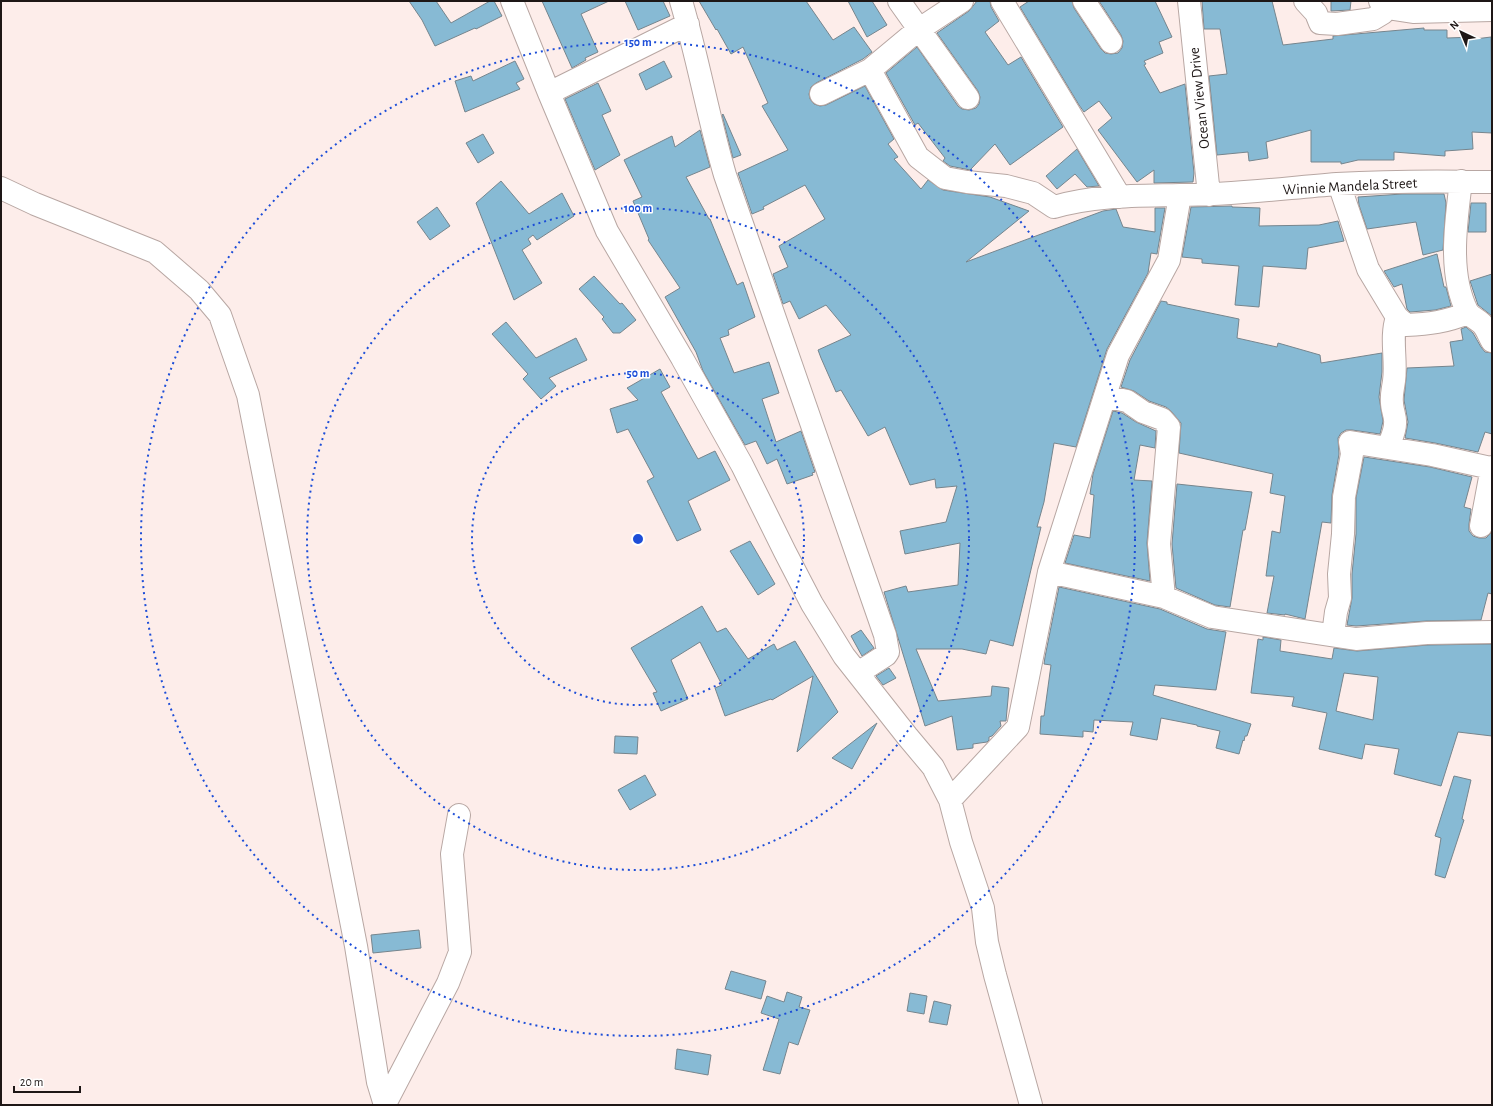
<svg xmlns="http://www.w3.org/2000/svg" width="1493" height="1106" font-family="'Alegreya Sans',sans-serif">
<rect width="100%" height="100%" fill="#fdedea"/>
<path fill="#87bad4" stroke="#76858d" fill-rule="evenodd" d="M 409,1 L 436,1 L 451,23 L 490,1 L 494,1 L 502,16 L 476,29 L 475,28 L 435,46 L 422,20 Z
M 542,1 L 609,1 L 581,14 L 598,52 L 585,58 L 586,60 L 572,68 Z
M 625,1 L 663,1 L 670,16 L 638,30 Z
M 699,1 L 806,1 L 833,40 L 854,27 L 872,52 L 863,59 L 816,83 L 811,87 L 809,94 L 810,99 L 814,104 L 820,106 L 826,105 L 865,86 L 894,139 L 888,144 L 898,157 L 894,159 L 921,189 L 928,180 L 943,190 L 990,197 L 1029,211 L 966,262 L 1103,211 L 1116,209 L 1123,227 L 1155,232 L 1155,208 L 1165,208 L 1157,254 L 1151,253 L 1148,273 L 1107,349 L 1076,447 L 1054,443 L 1044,502 L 1037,527 L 1041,527 L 1013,646 L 990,640 L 986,654 L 962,649 L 916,649 L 938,701 L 991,696 L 992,686 L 1009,688 L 1006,721 L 1000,721 L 1001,726 L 992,736 L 989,737 L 989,740 L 987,742 L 973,744 L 973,748 L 957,750 L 952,716 L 925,726 L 884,592 L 906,586 L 908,592 L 958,585 L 960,543 L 905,554 L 900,531 L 946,522 L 957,486 L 936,488 L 935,479 L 910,485 L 885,427 L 868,436 L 841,390 L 836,392 L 821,358 L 818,350 L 851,335 L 826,305 L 799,319 L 790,301 L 783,304 L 773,274 L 788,267 L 779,246 L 825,219 L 805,185 L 763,207 L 764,209 L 752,214 L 738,173 L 788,150 L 762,106 L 768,103 L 743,47 L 731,54 L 717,29 L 716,30 Z
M 848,1 L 872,1 L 887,25 L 867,37 Z
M 977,1 L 990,1 L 991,7 L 999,21 L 985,32 L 1008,65 L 1021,57 L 1063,127 L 1010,165 L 995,144 L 970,170 L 950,166 L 943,161 L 945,158 L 918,123 L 915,125 L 886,73 L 917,47 L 958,106 L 962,109 L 969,110 L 976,108 L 979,104 L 980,97 L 978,91 L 937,33 L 969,11 Z
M 1029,1 L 1072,1 L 1074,8 L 1101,49 L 1105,53 L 1111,54 L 1118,53 L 1122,48 L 1123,41 L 1121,35 L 1099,1 L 1155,1 L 1172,37 L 1159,42 L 1163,53 L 1144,61 L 1146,64 L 1144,65 L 1160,93 L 1185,84 L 1194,173 L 1193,182 L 1154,183 L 1154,170 L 1137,182 L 1098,130 L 1112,118 L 1099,101 L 1084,112 L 1079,105 L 1020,7 Z
M 1202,1 L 1272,1 L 1283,45 L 1333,39 L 1333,36 L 1424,28 L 1424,30 L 1447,30 L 1447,38 L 1475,37 L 1475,39 L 1491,37 L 1492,133 L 1472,132 L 1473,149 L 1445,151 L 1445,156 L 1394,152 L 1394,160 L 1358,160 L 1341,164 L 1341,162 L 1311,162 L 1311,130 L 1266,142 L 1268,158 L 1249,161 L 1248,152 L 1217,155 L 1209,76 L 1227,74 L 1220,29 L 1204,29 Z
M 1331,1 L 1351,1 L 1350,10 L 1331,11 Z
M 515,61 L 524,79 L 516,83 L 520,89 L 465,112 L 455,81 L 471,76 L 473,81 Z
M 664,61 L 672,77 L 646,90 L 639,74 Z
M 598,83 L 611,111 L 602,115 L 620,155 L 595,170 L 565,99 Z
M 723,114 L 741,155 L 733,158 L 722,115 Z
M 700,130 L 710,167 L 686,177 L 709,219 L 710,219 L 737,285 L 743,282 L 755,317 L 728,330 L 729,335 L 720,338 L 734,373 L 769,362 L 779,393 L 762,399 L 776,442 L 801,431 L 815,472 L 812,473 L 813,475 L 787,484 L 777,459 L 767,464 L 756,441 L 745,445 L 703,371 L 696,352 L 665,297 L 680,288 L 648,240 L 649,239 L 633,201 L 642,197 L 624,160 L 672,136 L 675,147 Z
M 483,134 L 494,153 L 478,163 L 466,143 Z
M 1077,149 L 1099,186 L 1087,187 L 1075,174 L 1057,189 L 1046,176 Z
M 501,181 L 529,214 L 562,193 L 574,216 L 537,240 L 533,235 L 528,239 L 531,244 L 522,250 L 542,283 L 514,300 L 476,203 Z
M 1402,194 L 1444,194 L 1446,203 L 1443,250 L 1423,255 L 1416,222 L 1367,229 L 1359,205 L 1358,197 Z
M 1471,203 L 1486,203 L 1486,232 L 1468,232 Z
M 1232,206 L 1232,207 L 1260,208 L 1259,226 L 1319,225 L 1338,221 L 1344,241 L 1308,248 L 1306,269 L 1263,266 L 1259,307 L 1235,305 L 1239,266 L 1202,263 L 1202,259 L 1182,257 L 1191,207 Z
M 437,207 L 450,226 L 430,240 L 417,222 Z
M 1437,254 L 1444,287 L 1446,287 L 1451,306 L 1435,310 L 1410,312 L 1407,309 L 1402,284 L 1394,287 L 1384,271 Z
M 1492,274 L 1492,316 L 1478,305 L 1470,281 Z
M 594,276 L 620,304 L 622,303 L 636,320 L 620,333 L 613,333 L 602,319 L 604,317 L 579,289 Z
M 1161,301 L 1167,302 L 1167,304 L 1239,319 L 1237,338 L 1277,347 L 1278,343 L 1320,355 L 1321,363 L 1382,353 L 1382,372 L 1379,397 L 1383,421 L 1381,430 L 1380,434 L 1352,430 L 1346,430 L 1341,433 L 1338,438 L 1339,454 L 1332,495 L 1331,523 L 1322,522 L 1305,619 L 1285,614 L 1285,615 L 1267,613 L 1274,576 L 1266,576 L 1272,531 L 1280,533 L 1285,496 L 1270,493 L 1273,474 L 1179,453 L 1181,423 L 1171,411 L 1166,407 L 1149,401 L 1134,391 L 1121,387 L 1130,360 Z
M 506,322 L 536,358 L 576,338 L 587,360 L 549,378 L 556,386 L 541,399 L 523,379 L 528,374 L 492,334 Z
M 1466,327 L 1473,333 L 1481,347 L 1485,352 L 1492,353 L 1492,434 L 1485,432 L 1478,452 L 1435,443 L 1405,438 L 1408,422 L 1404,400 L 1407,368 L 1454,366 L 1450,342 L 1463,340 L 1461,329 Z
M 660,369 L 670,387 L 661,392 L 698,459 L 715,451 L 730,480 L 688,501 L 701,530 L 677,541 L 647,481 L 654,477 L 628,429 L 617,433 L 610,409 L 638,400 L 627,388 Z
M 1113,411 L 1122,413 L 1136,422 L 1156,431 L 1155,448 L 1140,445 L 1134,480 L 1152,481 L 1147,543 L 1150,581 L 1065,563 L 1074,535 L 1090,538 L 1094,495 L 1090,494 L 1093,474 Z
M 1364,457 L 1430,467 L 1472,477 L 1464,507 L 1471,509 L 1469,524 L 1469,531 L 1473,536 L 1479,538 L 1486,538 L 1490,534 L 1492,531 L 1492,594 L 1488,593 L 1481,620 L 1426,621 L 1356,626 L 1347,625 L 1352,598 L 1352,574 L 1356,534 L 1356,498 Z
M 1177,484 L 1252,492 L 1245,530 L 1243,530 L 1230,607 L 1215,605 L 1176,588 L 1172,544 Z
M 750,541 L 775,584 L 758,595 L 730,551 Z
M 1059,587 L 1160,609 L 1207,629 L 1226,632 L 1216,690 L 1155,685 L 1153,695 L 1251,724 L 1247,736 L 1245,736 L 1244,741 L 1243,740 L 1239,754 L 1216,748 L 1220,731 L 1197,726 L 1197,725 L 1161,718 L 1157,740 L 1130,735 L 1133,722 L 1094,720 L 1093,732 L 1083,731 L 1083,737 L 1040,734 L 1041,716 L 1044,716 L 1051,665 L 1044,664 L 1045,657 Z
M 702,606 L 717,632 L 726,628 L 748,659 L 774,644 L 777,650 L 795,641 L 838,712 L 797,752 L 813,676 L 772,700 L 771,699 L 725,716 L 715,688 L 722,685 L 700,642 L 671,660 L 688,699 L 661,711 L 653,693 L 657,692 L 631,648 Z
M 861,630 L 874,648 L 862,656 L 851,636 Z
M 1263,637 L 1281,640 L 1280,651 L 1332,659 L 1334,648 L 1357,651 L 1428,645 L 1492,644 L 1492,736 L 1458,732 L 1441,786 L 1394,774 L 1399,749 L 1365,744 L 1362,759 L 1319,749 L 1327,713 L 1292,706 L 1294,697 L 1251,693 L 1258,639 L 1263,640 ZM 1344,673 L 1378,677 L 1373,720 L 1336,711 Z
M 889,668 L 896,678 L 883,685 L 876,676 Z
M 877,723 L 852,769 L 832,758 Z
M 615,736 L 638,737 L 637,754 L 614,753 Z
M 645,775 L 656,795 L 630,810 L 618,790 Z
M 1454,776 L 1471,780 L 1462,819 L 1464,820 L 1445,878 L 1435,875 L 1441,838 L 1435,836 Z
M 419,930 L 421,948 L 373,953 L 371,935 Z
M 731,971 L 766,981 L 761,999 L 725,989 Z
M 787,992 L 802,997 L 799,1007 L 810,1010 L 798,1045 L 789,1042 L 780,1074 L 763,1070 L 779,1019 L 761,1013 L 767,996 L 784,1002 Z
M 910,993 L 927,996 L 924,1014 L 907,1011 Z
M 934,1001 L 951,1005 L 947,1025 L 929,1022 Z
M 677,1049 L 711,1055 L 708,1075 L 675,1069 Z"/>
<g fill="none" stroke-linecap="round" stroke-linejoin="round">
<g stroke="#b8a7a3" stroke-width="24">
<path id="street" d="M 512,1 L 549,93 L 607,231 L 682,358 L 742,465 L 785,552 L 812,604 L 844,656 L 907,736 L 933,767 L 950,800 L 961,842 L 983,908 L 987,942 L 995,975 L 1031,1105
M 681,1 C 698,58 708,117 725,175 L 885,635 L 888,652 L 886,655 L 858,673
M 899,1 L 968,98
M 1002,1 L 1120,197
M 1084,1 L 1111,42
M 1189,1 L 1209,195
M 1305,1 L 1316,13 L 1320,23 L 1337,24 L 1373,19 L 1383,13 L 1387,8
M 1380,1 L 1387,8 L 1413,12 L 1492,10
M 870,70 L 918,157 L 945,178 L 967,182 L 1006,186 L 1033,193 L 1054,207 C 1095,195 1138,196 1180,195
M 549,93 L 688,24
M 821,94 L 870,70 L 918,30 L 962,1
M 1461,181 C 1456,222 1448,273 1467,311 C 1470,317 1479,320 1483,325 C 1487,330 1489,336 1492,341
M 1339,184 L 1368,269 L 1397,317 L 1406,325 C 1430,324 1445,322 1468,313
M 1,188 L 35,204 L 155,252 L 199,290 L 220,315 L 248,395 L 356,946 L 378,1082 L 385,1105
M 1106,395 L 1113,398 L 1127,401 L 1143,412 L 1162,419 L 1169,427 L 1159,544 L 1164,597
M 1388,448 C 1390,441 1395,432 1395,424 C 1396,417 1392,410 1392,403 C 1391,395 1393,389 1394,381 C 1397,360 1390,338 1397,317
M 1481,526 L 1492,467
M 1049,572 L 1164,597 L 1212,617 L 1356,639 L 1427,633 L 1492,632
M 1333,635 L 1336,612 L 1340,598 L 1339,574 L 1343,534 L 1344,497 L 1352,454 L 1350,442 L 1432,455 L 1491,468
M 950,800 L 1018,727 L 1049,572 L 1118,355 L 1169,260 L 1180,195 C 1233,195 1285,188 1337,184 C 1389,181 1441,181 1492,182
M 385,1104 L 448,983 L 460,952 L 452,854 L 459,815"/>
</g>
<use href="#street" stroke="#fff" stroke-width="22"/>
</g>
<g fill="none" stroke="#1d4ed8" stroke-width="2" stroke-dasharray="2 4">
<circle cx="638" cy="539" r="166"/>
<circle cx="638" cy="539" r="331"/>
<circle cx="638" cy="539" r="497"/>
</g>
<g text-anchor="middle" stroke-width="3" stroke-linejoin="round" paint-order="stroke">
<g font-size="15" fill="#1e1716" stroke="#fff">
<text transform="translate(1199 98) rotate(-96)" y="5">Ocean View Drive</text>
<text transform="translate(1350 186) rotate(-3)" y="5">Winnie Mandela Street</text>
</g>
</g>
<circle cx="638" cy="539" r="6" fill="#1d4ed8" stroke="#fff" stroke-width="2"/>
<g font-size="12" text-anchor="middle" font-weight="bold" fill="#1d4ed8" stroke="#fff" stroke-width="3" stroke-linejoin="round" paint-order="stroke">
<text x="638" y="46">150 m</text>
<text x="638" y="212">100 m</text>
<text x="638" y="377">50 m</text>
</g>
<rect width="1493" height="1106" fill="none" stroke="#1e1716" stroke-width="4"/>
<g transform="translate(1461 32) rotate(316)" stroke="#ffffff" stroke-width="3" paint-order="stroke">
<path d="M0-3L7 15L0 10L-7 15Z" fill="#1e1716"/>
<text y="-6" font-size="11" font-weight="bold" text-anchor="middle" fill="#1e1716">N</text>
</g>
<path d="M14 1086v6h66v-6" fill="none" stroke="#1e1716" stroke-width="2"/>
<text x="20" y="1086" font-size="12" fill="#1e1716" stroke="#ffffff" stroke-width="3" paint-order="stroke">20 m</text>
</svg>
